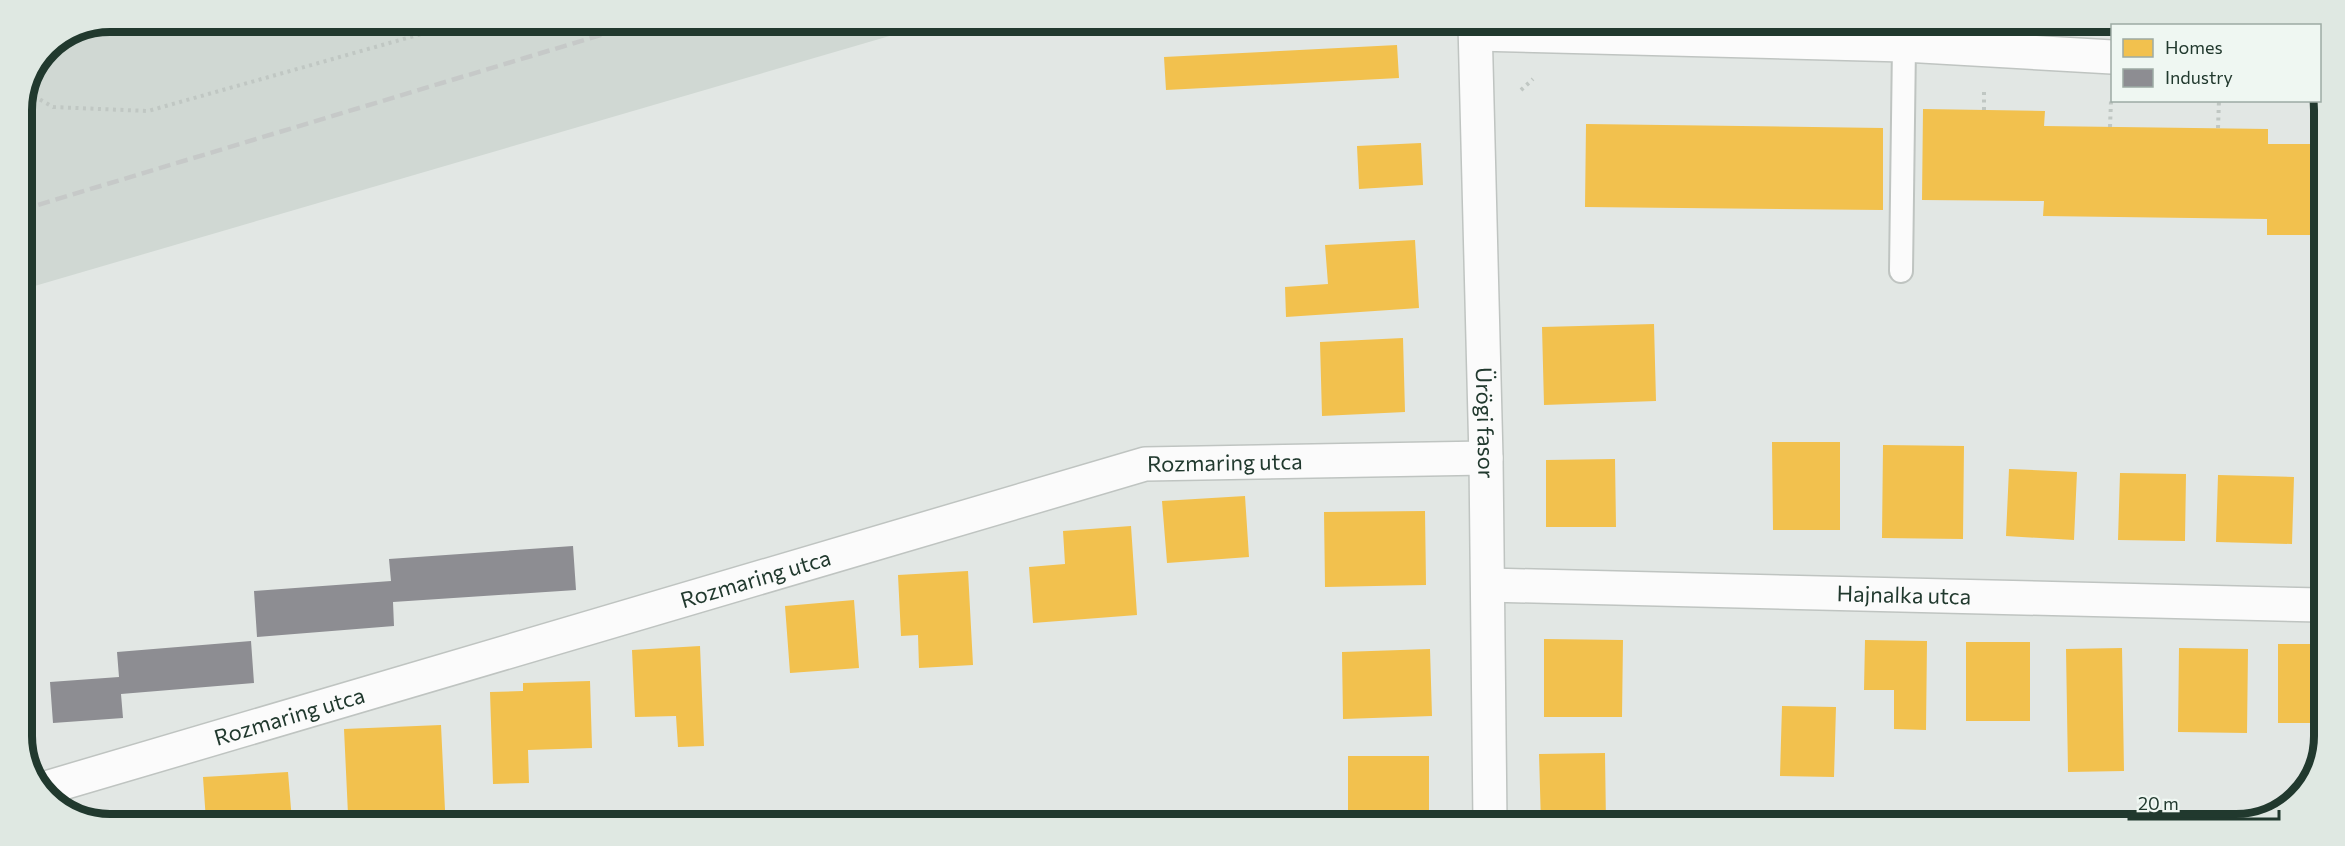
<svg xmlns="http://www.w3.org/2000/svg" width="2345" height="846" font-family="Commissioner,sans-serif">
<rect width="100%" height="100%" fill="#e2e7e4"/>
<path fill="#d0d8d3" d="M 131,21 L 934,23 L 21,290 L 21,104 L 47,47 L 77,35 Z"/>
<path fill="#f2c14e" d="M 1397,45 L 1399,78 L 1166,90 L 1164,57 Z
M 1923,109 L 2045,111 L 2044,126 L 2268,129 L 2268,144 L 2324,144 L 2323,235 L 2267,235 L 2267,219 L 2043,216 L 2044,201 L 1922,200 Z
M 1586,124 L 1883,128 L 1883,210 L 1585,207 Z
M 1421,143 L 1423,185 L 1359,189 L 1357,146 Z
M 1415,240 L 1419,308 L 1286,317 L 1285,287 L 1328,284 L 1325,245 Z
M 1654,324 L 1656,401 L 1544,405 L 1542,327 Z
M 1403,338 L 1405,412 L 1322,416 L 1320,342 Z
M 1772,442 L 1840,442 L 1840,530 L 1773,530 Z
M 1883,445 L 1964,446 L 1963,539 L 1882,538 Z
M 1615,459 L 1616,527 L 1546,527 L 1546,460 Z
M 2009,469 L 2077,472 L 2074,540 L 2006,536 Z
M 2120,473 L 2186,474 L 2185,541 L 2118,540 Z
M 2218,475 L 2294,477 L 2292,544 L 2216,542 Z
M 1245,496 L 1249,557 L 1167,563 L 1162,501 Z
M 1425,511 L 1426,585 L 1325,587 L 1324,512 Z
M 1131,526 L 1137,615 L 1033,623 L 1029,567 L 1065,564 L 1063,531 Z
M 968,571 L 973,665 L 919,668 L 918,635 L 901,636 L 898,575 Z
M 854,600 L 859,668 L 790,673 L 785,606 Z
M 1544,639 L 1623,640 L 1622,717 L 1544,717 Z
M 1865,640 L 1927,641 L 1926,730 L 1894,729 L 1894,690 L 1864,690 Z
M 1966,642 L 2030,642 L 2030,721 L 1966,721 Z
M 2278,644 L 2320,644 L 2320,723 L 2278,723 Z
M 700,646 L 704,746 L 678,747 L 676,716 L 635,717 L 632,650 Z
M 2122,648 L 2124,771 L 2068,772 L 2066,649 Z
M 2179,648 L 2248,649 L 2247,733 L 2178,732 Z
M 1430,649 L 1432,716 L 1343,719 L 1342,652 Z
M 590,681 L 592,748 L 528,750 L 529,783 L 493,784 L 490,692 L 523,691 L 523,683 Z
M 1782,706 L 1836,707 L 1834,777 L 1780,776 Z
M 441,725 L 445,810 L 348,814 L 344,729 Z
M 1605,753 L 1606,824 L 1541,824 L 1539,754 Z
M 1348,756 L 1429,756 L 1429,823 L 1348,823 Z
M 288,772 L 292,821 L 206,821 L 203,777 Z
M 144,814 L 145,821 L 82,820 L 77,817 Z"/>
<path fill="#8d8d92" d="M 573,546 L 576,590 L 393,602 L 394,626 L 257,637 L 254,591 L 391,581 L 389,559 Z
M 251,641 L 254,683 L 121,694 L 123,718 L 53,723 L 50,682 L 119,677 L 117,652 Z"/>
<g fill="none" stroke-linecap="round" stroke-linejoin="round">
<g stroke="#bfc4c1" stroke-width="26">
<path id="service" d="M 1901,271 L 1904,45"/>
</g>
<g stroke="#bfc4c1" stroke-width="36">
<g id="minor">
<path id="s1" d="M 1475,24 L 1486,458 L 1490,823"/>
<path d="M 1476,34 L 1904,45 L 2112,57"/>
<path id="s2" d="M 1488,585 L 2320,605"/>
<path id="s3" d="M 39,790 L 1145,464 L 1486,458"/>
</g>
</g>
<path stroke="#c0c7c3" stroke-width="4" stroke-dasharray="3 4.5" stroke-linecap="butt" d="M 1521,90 L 1533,79
M 27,92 L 53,107 L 148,111 L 464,22
M 1984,110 L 1984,92
M 2110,127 L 2111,101
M 2218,128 L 2219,100"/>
<use href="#service" stroke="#fbfbfb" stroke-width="22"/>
<use href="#minor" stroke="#fbfbfb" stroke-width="33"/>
<path stroke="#c6c9c8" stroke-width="4.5" stroke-dasharray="12 6" stroke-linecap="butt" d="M 21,210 L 644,22"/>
</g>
<g text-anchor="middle" stroke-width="6" stroke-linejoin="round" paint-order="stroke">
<g font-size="22" fill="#21392e" stroke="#eff7f2">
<text dy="8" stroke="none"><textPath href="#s1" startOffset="399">Ürögi fasor</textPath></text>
<text dy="8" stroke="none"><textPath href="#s3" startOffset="1233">Rozmaring utca</textPath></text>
<text dy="8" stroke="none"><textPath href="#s3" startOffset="747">Rozmaring utca</textPath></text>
<text dy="8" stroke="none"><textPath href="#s2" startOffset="416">Hajnalka utca</textPath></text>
<text dy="8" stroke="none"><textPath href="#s3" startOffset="261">Rozmaring utca</textPath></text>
</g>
</g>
<path d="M0 0H2345V846H0ZM110 32H2236A78 78 0 0 1 2314 110V736A78 78 0 0 1 2236 814H110A78 78 0 0 1 32 736V110A78 78 0 0 1 110 32Z" fill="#dfe8e2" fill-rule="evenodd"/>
<path fill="none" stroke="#21392e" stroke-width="8" d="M110 32H2236A78 78 0 0 1 2314 110V736A78 78 0 0 1 2236 814H110A78 78 0 0 1 32 736V110A78 78 0 0 1 110 32Z"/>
<rect x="2111" y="24" width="210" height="78" fill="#eff7f2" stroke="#9daba4" stroke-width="1.5"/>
<rect x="2123" y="39" width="30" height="18" fill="#f2c14e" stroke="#9daba4" stroke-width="1.5"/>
<text x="2165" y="54" font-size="18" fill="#21392e">Homes</text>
<rect x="2123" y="69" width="30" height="18" fill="#8d8d92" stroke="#9daba4" stroke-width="1.5"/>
<text x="2165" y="84" font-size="18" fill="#21392e">Industry</text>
<path d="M2129 810v9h150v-9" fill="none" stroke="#21392e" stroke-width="3"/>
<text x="2138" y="810" font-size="18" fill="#21392e" stroke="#eff7f2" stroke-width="4.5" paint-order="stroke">20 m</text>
</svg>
